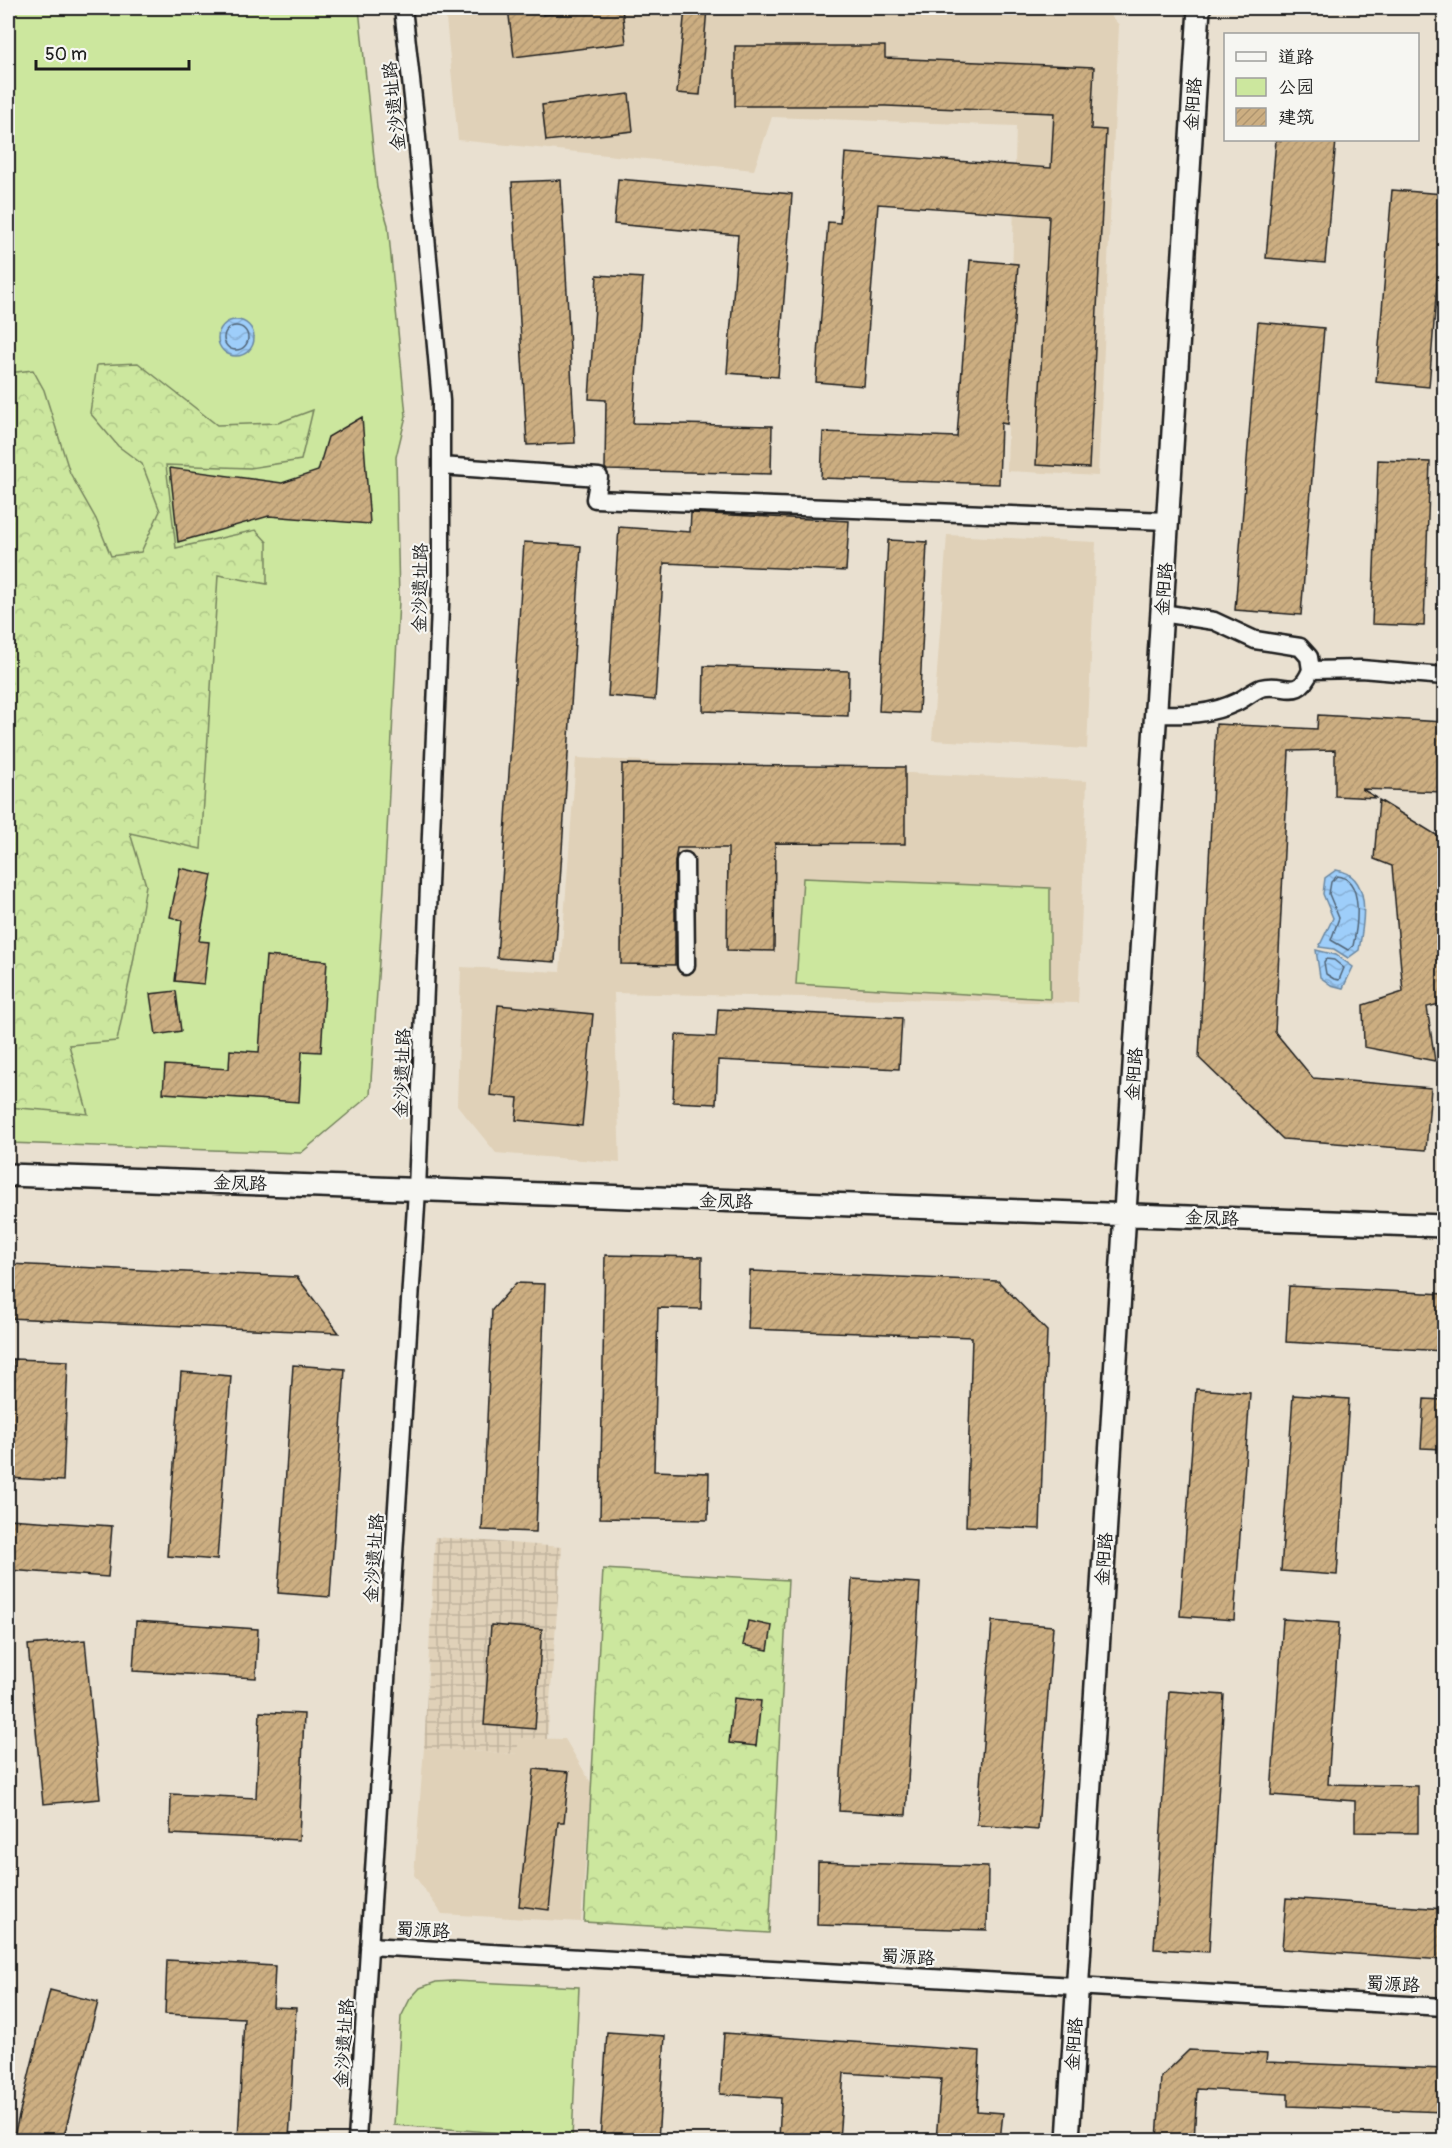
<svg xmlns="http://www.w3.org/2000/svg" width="1452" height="2148" font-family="Pangolin,'LXGW WenKai TC',sans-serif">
<defs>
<pattern id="industrial-grid" width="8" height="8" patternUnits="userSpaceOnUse" patternTransform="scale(1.5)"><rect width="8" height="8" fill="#e0d1b8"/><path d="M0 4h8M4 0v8" fill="none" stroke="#c0b39e"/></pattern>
<pattern id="forest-crowns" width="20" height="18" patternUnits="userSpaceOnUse" patternTransform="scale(1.5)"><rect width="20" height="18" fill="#cce79e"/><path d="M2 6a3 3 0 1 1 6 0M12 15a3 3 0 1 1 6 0" fill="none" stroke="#afc688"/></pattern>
<pattern id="water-waves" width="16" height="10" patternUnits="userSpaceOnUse" patternTransform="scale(1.5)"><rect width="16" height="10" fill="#9ecefa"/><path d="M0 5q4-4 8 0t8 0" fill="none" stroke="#88b0d6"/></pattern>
<pattern id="building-hatch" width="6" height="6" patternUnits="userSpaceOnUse" patternTransform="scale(1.5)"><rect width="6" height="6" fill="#ccae81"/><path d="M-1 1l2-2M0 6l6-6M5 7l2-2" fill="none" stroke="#af956f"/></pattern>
</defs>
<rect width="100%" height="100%" fill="#e9e0d0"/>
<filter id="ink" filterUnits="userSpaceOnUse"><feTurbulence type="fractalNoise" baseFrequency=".0167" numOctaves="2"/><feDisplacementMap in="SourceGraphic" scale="12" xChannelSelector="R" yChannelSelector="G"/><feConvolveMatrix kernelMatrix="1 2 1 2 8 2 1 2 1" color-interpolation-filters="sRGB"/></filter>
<g filter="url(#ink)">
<path fill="#e0d1b8" d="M 445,8 L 1104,8 L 1119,25 L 1098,476 L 1007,471 L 1016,126 L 772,117 L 754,170 L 458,140 Z
M 947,535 L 1096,542 L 1087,749 L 932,740 Z
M 576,758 L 1087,781 L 1078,1003 L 614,993 L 620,1163 L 496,1153 L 457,1105 L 461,967 L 560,972 Z
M 519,1738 L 565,1739 L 591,1783 L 581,1922 L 442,1914 L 414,1875 L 424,1748 L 516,1754 Z"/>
<path fill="url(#industrial-grid)" d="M 435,1537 L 562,1547 L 547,1739 L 519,1738 L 517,1754 L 424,1748 Z"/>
<path fill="#cce79e" stroke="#74825d" stroke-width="1.5" d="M 8,8 L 359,8 L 377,188 L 388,225 L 406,416 L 396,457 L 399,601 L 384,888 L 370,1095 L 301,1153 L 8,1143 Z
M 803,878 L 1050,888 L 1050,999 L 796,984 Z
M 453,1981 L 579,1987 L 572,2138 L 394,2125 L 401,2017 L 410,1999 L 420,1988 L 436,1982 Z"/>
<path fill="url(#forest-crowns)" stroke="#74825d" stroke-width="1.5" d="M 138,363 L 217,425 L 278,423 L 313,410 L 301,460 L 250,468 L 166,465 L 176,548 L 256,530 L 267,542 L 267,584 L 218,575 L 201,849 L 130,833 L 146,885 L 133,963 L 117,1041 L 69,1045 L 88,1114 L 8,1107 L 8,373 L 33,370 L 44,390 L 70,473 L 96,519 L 111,556 L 141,552 L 160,511 L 142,464 L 118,446 L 90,413 L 97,365 Z
M 603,1569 L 788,1580 L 769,1933 L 584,1922 Z"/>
<path fill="url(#water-waves)" stroke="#6a87a1" stroke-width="1.5" d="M218 338a18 18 0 1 1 36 0a18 18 0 1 1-36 0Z
M 1336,870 C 1373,875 1364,923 1359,950 L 1348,958 L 1334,949 L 1319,947 L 1333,918 L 1323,894 L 1325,878 Z
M 1316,950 L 1336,955 L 1353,967 L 1343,988 L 1331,985 L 1320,977 Z"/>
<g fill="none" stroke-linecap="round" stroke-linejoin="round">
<path stroke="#506375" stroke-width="1.5" d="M224 338a12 12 0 1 1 24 0a12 12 0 1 1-24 0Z
M 1337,876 C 1365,878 1357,928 1353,946 L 1348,950 L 1331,940 L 1339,918 L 1329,894 L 1331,882 Z
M 1326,959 L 1334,960 L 1344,968 L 1339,980 L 1334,979 L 1326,974 L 1324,962 Z"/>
</g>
<path fill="url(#building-hatch)" stroke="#1c1c1c" stroke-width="1.5" d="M 508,8 L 542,8 L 543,15 L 600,8 L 622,8 L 626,43 L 514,57 Z
M 685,8 L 707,8 L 700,95 L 677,93 Z
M 735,46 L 885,46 L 885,58 L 1094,67 L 1091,129 L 1106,130 L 1089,468 L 1036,465 L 1049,216 L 878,204 L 864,386 L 816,382 L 828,222 L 840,223 L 845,153 L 1051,168 L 1054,113 L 886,106 L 735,106 Z
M 629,94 L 633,131 L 546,141 L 542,105 Z
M 1276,140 L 1336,140 L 1325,263 L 1266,258 Z
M 618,179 L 792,194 L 778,377 L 727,373 L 738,235 L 614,224 Z
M 561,180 L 575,443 L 527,445 L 512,182 Z
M 1392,190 L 1444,194 L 1429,387 L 1376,382 Z
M 970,260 L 1018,264 L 1007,424 L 1001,423 L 999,484 L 821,478 L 823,432 L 957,437 Z
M 597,275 L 643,278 L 633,423 L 772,426 L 771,474 L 607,470 L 605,468 L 606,400 L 589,399 Z
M 1258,322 L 1324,328 L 1301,615 L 1235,610 Z
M 362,417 L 370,524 L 269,516 L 178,542 L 170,468 L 282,483 L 318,471 L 328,437 Z
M 1378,460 L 1430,462 L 1424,626 L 1372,624 Z
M 691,513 L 849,521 L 846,571 L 664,563 L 655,700 L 608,696 L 619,527 L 690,532 Z
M 888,540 L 927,542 L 919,713 L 879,711 Z
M 524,542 L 581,546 L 555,962 L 497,958 Z
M 704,666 L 849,671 L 848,716 L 703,711 Z
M 1318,715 L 1444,722 L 1444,792 L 1362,789 L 1377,798 L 1335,796 L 1335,750 L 1289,751 L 1275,1032 L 1313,1078 L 1431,1088 L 1426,1150 L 1283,1139 L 1199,1058 L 1216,724 L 1317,729 Z
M 622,764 L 905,767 L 905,844 L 775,843 L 774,951 L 727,950 L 728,848 L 677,848 L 675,861 L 675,965 L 621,964 Z
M 1379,800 L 1438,836 L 1444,869 L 1444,1003 L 1427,1007 L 1435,1061 L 1364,1047 L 1363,1005 L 1403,992 L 1392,866 L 1374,859 Z
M 180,868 L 212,875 L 199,941 L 209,942 L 204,984 L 175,981 L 182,920 L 170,917 Z
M 266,956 L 327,961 L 321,1052 L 302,1051 L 299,1102 L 163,1093 L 165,1065 L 229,1069 L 230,1050 L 259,1052 Z
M 176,991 L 181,1031 L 156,1035 L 150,994 Z
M 498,1005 L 593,1014 L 582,1126 L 516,1120 L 518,1098 L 490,1095 Z
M 718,1009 L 902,1018 L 899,1069 L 718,1060 L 716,1104 L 673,1102 L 676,1035 L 716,1037 Z
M 605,1255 L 702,1257 L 701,1309 L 658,1308 L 654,1471 L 709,1473 L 708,1520 L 600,1518 Z
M 8,1264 L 297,1277 L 339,1333 L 8,1318 Z
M 750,1271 L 998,1281 L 1047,1331 L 1040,1529 L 966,1526 L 972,1337 L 748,1329 Z
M 516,1283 L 545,1284 L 536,1532 L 482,1530 L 492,1310 Z
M 1289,1286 L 1444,1294 L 1444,1351 L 1286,1342 Z
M 13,1359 L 68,1361 L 63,1481 L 9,1478 Z
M 293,1365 L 345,1369 L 330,1597 L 278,1593 Z
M 181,1372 L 231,1376 L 217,1560 L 167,1556 Z
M 1196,1389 L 1250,1393 L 1234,1620 L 1180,1616 Z
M 1293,1395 L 1349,1399 L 1337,1575 L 1281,1571 Z
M 1424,1399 L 1444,1400 L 1444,1449 L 1421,1448 Z
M 8,1519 L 112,1526 L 108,1577 L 8,1570 Z
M 852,1579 L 920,1583 L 906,1815 L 839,1811 Z
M 1283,1619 L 1339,1623 L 1328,1784 L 1418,1786 L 1418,1833 L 1355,1832 L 1355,1801 L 1271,1795 Z
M 136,1621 L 258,1629 L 256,1678 L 133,1671 Z
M 748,1621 L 772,1626 L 768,1650 L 743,1645 Z
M 992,1621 L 1053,1626 L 1038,1830 L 977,1825 Z
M 491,1625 L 542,1629 L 535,1729 L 484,1725 Z
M 85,1640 L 100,1799 L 43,1804 L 28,1645 Z
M 1169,1691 L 1224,1695 L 1209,1952 L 1154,1949 Z
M 734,1698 L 761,1701 L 756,1746 L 729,1743 Z
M 260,1712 L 304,1714 L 299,1840 L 170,1834 L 171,1794 L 256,1798 Z
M 534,1769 L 569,1772 L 564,1822 L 558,1822 L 549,1910 L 519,1906 Z
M 818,1862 L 988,1867 L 987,1930 L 817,1925 Z
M 1286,1898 L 1444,1909 L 1444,1960 L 1282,1949 Z
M 167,1960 L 275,1966 L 273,2007 L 296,2008 L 289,2140 L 238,2140 L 244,2018 L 165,2014 Z
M 50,1990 L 98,2002 L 63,2140 L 13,2140 Z
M 607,2032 L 665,2036 L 658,2140 L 600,2140 Z
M 724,2033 L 980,2051 L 977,2111 L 1003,2113 L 1000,2140 L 936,2140 L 941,2079 L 844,2073 L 839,2140 L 779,2140 L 781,2098 L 720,2094 Z
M 1189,2050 L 1267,2054 L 1266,2062 L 1444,2069 L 1444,2112 L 1288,2106 L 1288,2094 L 1197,2089 L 1194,2140 L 1157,2140 L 1161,2077 Z"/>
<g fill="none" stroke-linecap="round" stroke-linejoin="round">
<g stroke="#1c1c1c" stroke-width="21">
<path id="minor" d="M 441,466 L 599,477 L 595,499 L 1168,521
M 1162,613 L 1214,621 L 1255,640 L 1300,647 L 1309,657 L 1311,670
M 1156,714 C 1185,715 1210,715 1237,702 C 1245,698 1253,691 1261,688 C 1285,681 1297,703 1311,670 L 1361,669 L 1444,676
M 685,861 L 686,965
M 369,1946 L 1444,2007
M 357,2140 L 417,1190 L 441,581 L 441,401 L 415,116 L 403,8"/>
</g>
<g stroke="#1c1c1c" stroke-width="26">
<path id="tertiary" d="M 8,1175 L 1444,1226
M 1068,2140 L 1199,8"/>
</g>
<use href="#minor" stroke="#f6f6f2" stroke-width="16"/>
<use href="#tertiary" stroke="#f6f6f2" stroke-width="21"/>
</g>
</g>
<g text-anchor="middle" stroke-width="4.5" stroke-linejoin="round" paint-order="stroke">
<g font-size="18" fill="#1c1c1c" stroke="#f6f6f2">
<text transform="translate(1193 104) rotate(-86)" y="6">金阳路</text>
<text transform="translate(394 106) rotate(-96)" y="6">金沙遗址路</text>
<text transform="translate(420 588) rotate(-89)" y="6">金沙遗址路</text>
<text transform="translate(1164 589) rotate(-86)" y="6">金阳路</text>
<text transform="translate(402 1073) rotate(-88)" y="6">金沙遗址路</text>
<text transform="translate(1134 1074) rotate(-86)" y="6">金阳路</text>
<text transform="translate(240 1183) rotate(2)" y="6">金凤路</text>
<text transform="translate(726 1201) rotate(2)" y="6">金凤路</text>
<text transform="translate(1212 1218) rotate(2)" y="6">金凤路</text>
<text transform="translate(374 1558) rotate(-86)" y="6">金沙遗址路</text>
<text transform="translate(1104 1559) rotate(-86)" y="6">金阳路</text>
<text transform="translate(423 1930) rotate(3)" y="6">蜀源路</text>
<text transform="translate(908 1957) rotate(3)" y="6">蜀源路</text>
<text transform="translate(1393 1984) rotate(3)" y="6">蜀源路</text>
<text transform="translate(344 2043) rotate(-86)" y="6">金沙遗址路</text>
<text transform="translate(1074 2044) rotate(-86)" y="6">金阳路</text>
</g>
</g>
<rect width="1452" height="2148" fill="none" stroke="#f6f6f2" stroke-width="30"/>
<rect x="15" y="15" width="1422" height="2118" fill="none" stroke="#1c1c1c" stroke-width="2" filter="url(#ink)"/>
<rect x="1224" y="33" width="195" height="108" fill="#f6f6f2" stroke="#9f9f9c" stroke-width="1.5"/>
<rect x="1236" y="52" width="30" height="9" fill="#f6f6f2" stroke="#9f9f9c" stroke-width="1.5"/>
<text x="1278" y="63" font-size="18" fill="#1c1c1c">道路</text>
<rect x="1236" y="78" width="30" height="18" fill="#cce79e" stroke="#9f9f9c" stroke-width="1.5"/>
<text x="1278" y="93" font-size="18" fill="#1c1c1c">公园</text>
<rect x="1236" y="108" width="30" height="18" fill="url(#building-hatch)" stroke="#9f9f9c" stroke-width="1.5"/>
<text x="1278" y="123" font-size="18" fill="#1c1c1c">建筑</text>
<path d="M36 60v9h153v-9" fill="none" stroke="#1c1c1c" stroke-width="3"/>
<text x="45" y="60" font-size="18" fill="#1c1c1c" stroke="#f6f6f2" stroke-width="4.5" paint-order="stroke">50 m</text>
</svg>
